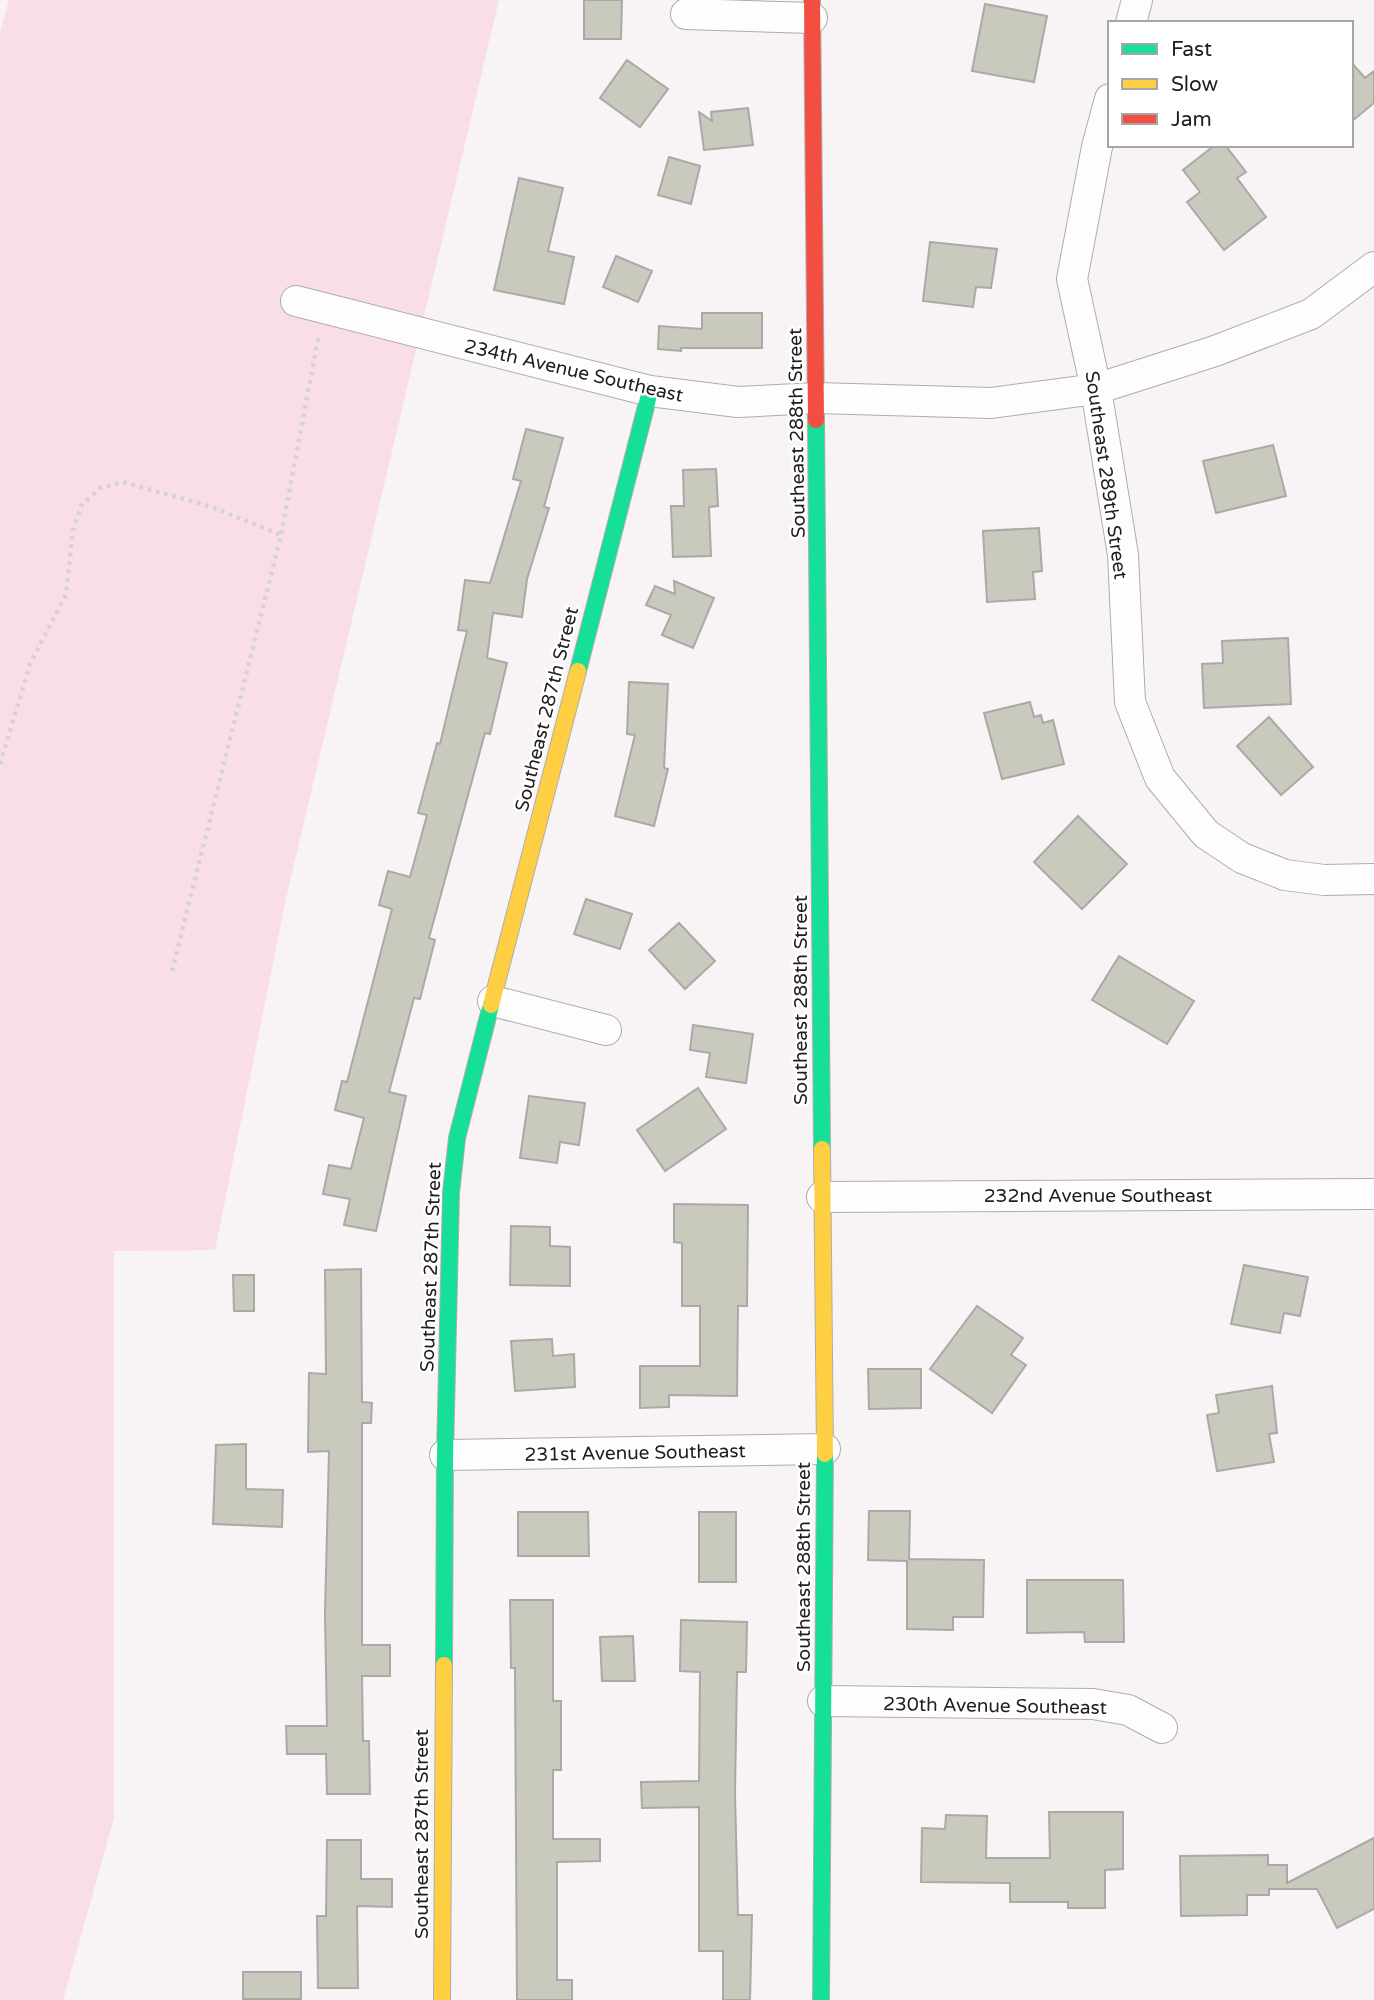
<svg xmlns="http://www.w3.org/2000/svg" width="1374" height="2000" font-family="'Varela Round',sans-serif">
<rect width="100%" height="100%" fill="#f8f3f5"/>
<path fill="#f9dee9" d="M 9,0 L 499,0 L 287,894 L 215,1250 L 114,1251 L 114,1818 L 63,2000 L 0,2000 L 0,32 Z"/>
<path fill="#c9cabd" stroke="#aaa9a8" stroke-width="2" d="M 584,0 L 622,0 L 621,39 L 584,39 Z
M 985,4 L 1047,16 L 1034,82 L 972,71 Z
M 627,60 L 668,89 L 640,127 L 600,98 Z
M 1351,62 L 1365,78 L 1374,71 L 1374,103 L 1351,122 Z
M 748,108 L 753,145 L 704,150 L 699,112 L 712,121 L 711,112 Z
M 1215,145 L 1225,145 L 1246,172 L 1237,178 L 1266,217 L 1224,250 L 1187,202 L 1200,192 L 1183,170 Z
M 669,157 L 700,166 L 691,204 L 658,195 Z
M 519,178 L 563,188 L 548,251 L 574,257 L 564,304 L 494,290 Z
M 930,242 L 997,249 L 991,288 L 976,287 L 973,307 L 923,301 Z
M 616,256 L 652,271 L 638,302 L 603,287 Z
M 702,313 L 762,313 L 762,348 L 681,348 L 681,351 L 658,349 L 659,326 L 702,329 Z
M 526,429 L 563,438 L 544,507 L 549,508 L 527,579 L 522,617 L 493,613 L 487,658 L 507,663 L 490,734 L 485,733 L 429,938 L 435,940 L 420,999 L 414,998 L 389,1092 L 406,1096 L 376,1231 L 344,1225 L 350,1199 L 323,1194 L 329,1165 L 351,1169 L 364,1118 L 335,1110 L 342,1081 L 347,1082 L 392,909 L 379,905 L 388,871 L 410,877 L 427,815 L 418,813 L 437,743 L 440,744 L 467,631 L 458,630 L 465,580 L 490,583 L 521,481 L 513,479 Z
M 1273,445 L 1286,496 L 1216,513 L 1203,461 Z
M 716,469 L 718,506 L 709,507 L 711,556 L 673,557 L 671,506 L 684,506 L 683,470 Z
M 1039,528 L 1042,571 L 1033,572 L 1035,599 L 987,602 L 983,531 Z
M 674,581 L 714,598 L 693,648 L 662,635 L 671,615 L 646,605 L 655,586 L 675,594 Z
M 1288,638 L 1291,704 L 1204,708 L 1202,664 L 1223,663 L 1222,641 Z
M 629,682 L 668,684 L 664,768 L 668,769 L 654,826 L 615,816 L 635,735 L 627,734 Z
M 1030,702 L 1034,717 L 1041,715 L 1043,723 L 1053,720 L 1064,764 L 1002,779 L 984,713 Z
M 1269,717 L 1313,767 L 1281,795 L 1237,746 Z
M 1078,816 L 1127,864 L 1082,909 L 1034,862 Z
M 586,899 L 632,914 L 620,949 L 574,934 Z
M 679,923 L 715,961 L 685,989 L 649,950 Z
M 1119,956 L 1194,1001 L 1167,1044 L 1092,1000 Z
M 693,1025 L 753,1034 L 746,1083 L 706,1077 L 710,1053 L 690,1050 Z
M 698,1088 L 726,1129 L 665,1171 L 637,1130 Z
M 529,1096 L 585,1103 L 579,1145 L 560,1142 L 557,1163 L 520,1158 Z
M 674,1204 L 748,1205 L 747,1306 L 738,1306 L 737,1396 L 669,1395 L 669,1407 L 640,1408 L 640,1366 L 700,1366 L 700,1306 L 682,1306 L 682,1243 L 674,1242 Z
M 511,1226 L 550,1227 L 550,1246 L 570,1247 L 570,1286 L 510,1285 Z
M 1244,1265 L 1308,1277 L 1300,1316 L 1284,1313 L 1280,1333 L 1231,1324 Z
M 361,1269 L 362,1402 L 372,1403 L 371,1423 L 362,1423 L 362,1645 L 390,1645 L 390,1676 L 362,1676 L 363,1741 L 369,1741 L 370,1794 L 327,1794 L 326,1754 L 287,1754 L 286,1726 L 327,1726 L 325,1614 L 329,1451 L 308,1452 L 309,1373 L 326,1374 L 325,1270 Z
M 233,1275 L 254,1275 L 254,1311 L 234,1311 Z
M 977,1306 L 1023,1338 L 1011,1355 L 1026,1365 L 992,1413 L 930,1369 Z
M 552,1339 L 553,1356 L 574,1354 L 575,1387 L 515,1391 L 511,1341 Z
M 868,1369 L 921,1369 L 921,1408 L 869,1409 Z
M 1272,1386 L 1277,1433 L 1269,1434 L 1274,1462 L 1217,1471 L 1207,1415 L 1219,1413 L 1216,1395 Z
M 246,1444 L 246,1489 L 283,1490 L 282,1527 L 213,1524 L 216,1445 Z
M 869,1511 L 910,1511 L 909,1559 L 984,1560 L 983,1617 L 953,1617 L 953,1630 L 907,1629 L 907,1561 L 868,1560 Z
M 518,1512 L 588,1512 L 589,1556 L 518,1556 Z
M 699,1512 L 736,1512 L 736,1582 L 699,1582 Z
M 1027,1580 L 1123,1580 L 1124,1642 L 1085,1642 L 1084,1632 L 1027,1633 Z
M 510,1600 L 553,1600 L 553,1701 L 561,1701 L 561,1770 L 553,1770 L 553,1839 L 600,1839 L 600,1861 L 557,1862 L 557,1980 L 572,1980 L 572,2000 L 517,2000 L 515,1668 L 511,1668 Z
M 681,1620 L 747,1622 L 746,1672 L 737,1672 L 735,1793 L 738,1915 L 752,1915 L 750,2000 L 723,2000 L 723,1951 L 699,1951 L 699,1807 L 642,1808 L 641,1782 L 699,1781 L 700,1672 L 680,1671 Z
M 633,1636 L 635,1681 L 602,1681 L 600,1637 Z
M 1049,1812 L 1123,1812 L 1123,1869 L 1105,1870 L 1105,1908 L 1068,1908 L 1068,1902 L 1010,1902 L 1010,1883 L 921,1882 L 922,1828 L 945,1829 L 946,1815 L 987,1816 L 986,1858 L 1050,1858 Z
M 1374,1838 L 1374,1909 L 1337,1928 L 1317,1889 L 1269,1889 L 1269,1895 L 1247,1895 L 1247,1915 L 1181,1916 L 1180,1856 L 1268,1855 L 1268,1865 L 1287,1865 L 1287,1883 Z
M 327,1840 L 361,1840 L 361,1879 L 392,1879 L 392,1907 L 357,1906 L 358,1988 L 318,1988 L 317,1916 L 326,1916 Z
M 243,1972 L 301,1972 L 301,1999 L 243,1999 Z"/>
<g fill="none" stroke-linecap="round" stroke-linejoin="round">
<g stroke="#b0acae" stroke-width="32">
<path id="street" d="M 686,14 L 812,18
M 1131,23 L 1137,0
M 1110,99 L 1097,147 L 1072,279 L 1096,389 L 1123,555 L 1130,702 L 1160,778 L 1206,834 L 1242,858 L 1285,875 L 1324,880 L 1374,879
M 296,301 L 650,391 L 738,402 L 817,398 L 991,403 L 1096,389 L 1215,351 L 1311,314 L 1374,267
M 493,1001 L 606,1030
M 822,1197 L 1374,1194
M 445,1455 L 825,1449
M 823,1701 L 1093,1704 L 1128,1710 L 1162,1728"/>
</g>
<g stroke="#b0acae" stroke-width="18">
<path id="fast" d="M 816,420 L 822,1149
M 578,671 L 650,391
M 444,1665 L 445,1455 L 451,1193 L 457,1138 L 491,1005
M 821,2000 L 825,1454"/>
</g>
<g stroke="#b0acae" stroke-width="18">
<path id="slow" d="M 491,1005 L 578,671
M 822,1149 L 825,1454
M 442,2000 L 444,1665"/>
</g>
<g stroke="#b0acae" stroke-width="18">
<path id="jam" d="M 812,0 L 816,420"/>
</g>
<path stroke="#d5d2d3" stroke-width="4.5" stroke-dasharray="3.5 5" stroke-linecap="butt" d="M 0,764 L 30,664 L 66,594 L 73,530 L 81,506 L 100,488 L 123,482 L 209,506 L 281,535
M 172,971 L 281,535 L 319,334"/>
<use href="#street" stroke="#fefdfe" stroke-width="30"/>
<use href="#fast" stroke="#16e098" stroke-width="16"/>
<use href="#slow" stroke="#ffcf43" stroke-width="16"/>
<use href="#jam" stroke="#f24e42" stroke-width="16"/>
</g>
<g text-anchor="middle" stroke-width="5" stroke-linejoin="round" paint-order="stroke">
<g font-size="19" fill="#211d1f" stroke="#fff">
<text transform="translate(574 370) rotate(13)" y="7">234th Avenue Southeast</text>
<text transform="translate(796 433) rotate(-91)" y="7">Southeast 288th Street</text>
<text transform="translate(1107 475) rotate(82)" y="7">Southeast 289th Street</text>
<text transform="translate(546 709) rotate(-76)" y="7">Southeast 287th Street</text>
<text transform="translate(800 1000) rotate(-90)" y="7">Southeast 288th Street</text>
<text x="1098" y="1202">232nd Avenue Southeast</text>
<text transform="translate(430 1267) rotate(-88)" y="7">Southeast 287th Street</text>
<text transform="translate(635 1452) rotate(-1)" y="7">231st Avenue Southeast</text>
<text transform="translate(803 1567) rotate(-90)" y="7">Southeast 288th Street</text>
<text transform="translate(995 1705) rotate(1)" y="7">230th Avenue Southeast</text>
<text transform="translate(421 1834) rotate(-90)" y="7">Southeast 287th Street</text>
</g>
</g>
<rect x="1108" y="21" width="245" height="126" fill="#ffffff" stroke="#a6a5a5" stroke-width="2"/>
<rect x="1122" y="44" width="35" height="10" fill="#16e098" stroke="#a6a5a5" stroke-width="2"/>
<text x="1171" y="56" font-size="21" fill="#211d1f">Fast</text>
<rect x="1122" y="79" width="35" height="10" fill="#ffcf43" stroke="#a6a5a5" stroke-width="2"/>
<text x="1171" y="91" font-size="21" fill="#211d1f">Slow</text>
<rect x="1122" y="114" width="35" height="10" fill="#f24e42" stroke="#a6a5a5" stroke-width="2"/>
<text x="1171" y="126" font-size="21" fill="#211d1f">Jam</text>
</svg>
